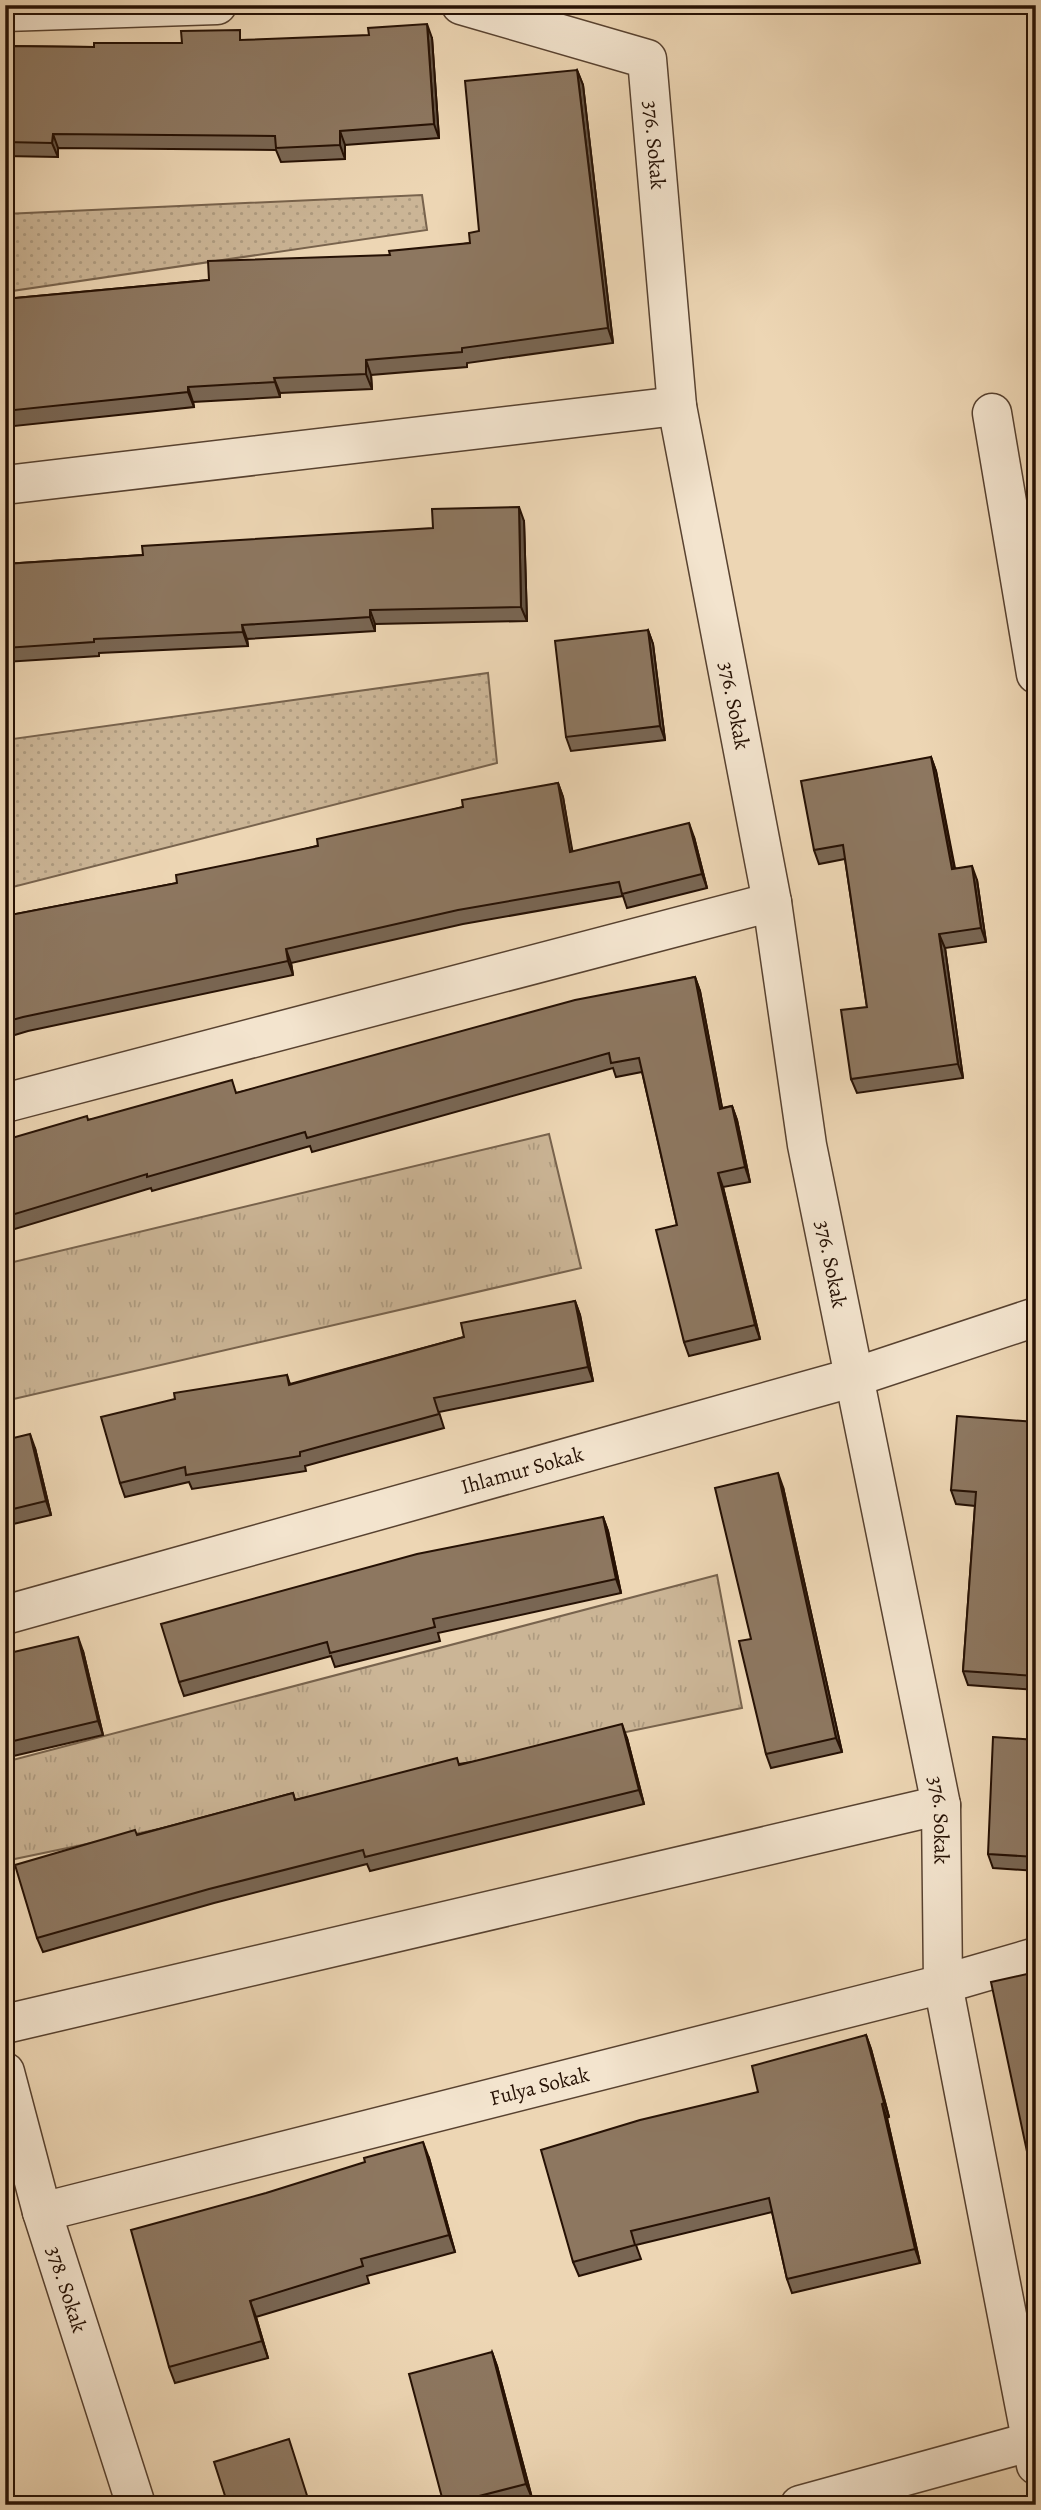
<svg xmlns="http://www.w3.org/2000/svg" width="1041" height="2510" font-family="Alegreya,serif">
<defs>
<pattern id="grass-dots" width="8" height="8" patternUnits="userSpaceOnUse" patternTransform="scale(1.75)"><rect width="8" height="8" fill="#cbb596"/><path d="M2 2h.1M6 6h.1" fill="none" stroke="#ae9b80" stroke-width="1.8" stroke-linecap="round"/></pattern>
<pattern id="park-tufts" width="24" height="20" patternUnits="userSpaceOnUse" patternTransform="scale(1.75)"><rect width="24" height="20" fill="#cbb596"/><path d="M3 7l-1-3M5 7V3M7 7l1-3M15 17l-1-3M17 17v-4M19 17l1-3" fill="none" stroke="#ae9b80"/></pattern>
</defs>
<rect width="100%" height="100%" fill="#edd6b4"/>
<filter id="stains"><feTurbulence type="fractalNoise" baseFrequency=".00286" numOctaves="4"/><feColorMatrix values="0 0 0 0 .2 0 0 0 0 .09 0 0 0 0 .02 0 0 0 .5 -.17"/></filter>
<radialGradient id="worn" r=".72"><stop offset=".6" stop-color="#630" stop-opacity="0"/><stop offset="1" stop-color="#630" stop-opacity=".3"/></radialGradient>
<path fill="url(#grass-dots)" stroke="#78634d" stroke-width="2" d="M 422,195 L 427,230 L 5,292 L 5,214 Z
M 488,673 L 497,763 L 5,889 L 5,740 Z"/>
<path fill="url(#park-tufts)" stroke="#78634d" stroke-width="2" d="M 549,1134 L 581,1268 L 5,1401 L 5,1264 Z
M 717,1575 L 742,1708 L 5,1861 L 5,1762 Z"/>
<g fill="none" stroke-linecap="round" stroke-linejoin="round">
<g stroke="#584230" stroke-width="41">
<g id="minor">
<path id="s1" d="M 461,5 L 647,59 L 677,406 L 772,902 L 807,1145 L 941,1805 L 943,1984 L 1036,2465"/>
<path d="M 5,12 L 217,5"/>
<path d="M 992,413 L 1036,674"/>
<path d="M 5,485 L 677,406"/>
<path d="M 5,1103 L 772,902"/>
<path id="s2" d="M 5,1615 L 855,1377 L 1036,1317"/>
<path d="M 5,2024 L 941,1805"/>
<path id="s3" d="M 5,2072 L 42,2212 L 136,2505"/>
<path id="s4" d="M 42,2212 L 943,1984 L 1036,1957"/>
<path d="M 800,2505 L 1033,2441"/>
</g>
</g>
<use href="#minor" stroke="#f3e4ce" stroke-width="38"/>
</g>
<path fill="#796653" stroke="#261104" stroke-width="2" d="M 432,38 L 439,138 L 345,145 L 345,159 L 281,162 L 276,150 L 58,148 L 58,157 L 5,156 L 5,46 L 94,47 L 244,40 Z
M 577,70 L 583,85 L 613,343 L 467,363 L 467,367 L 371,375 L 372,389 L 280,393 L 280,397 L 193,402 L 194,407 L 5,427 L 5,299 L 209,280 L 390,255 L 470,243 L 479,231 Z
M 524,521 L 527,621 L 375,624 L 375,631 L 247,639 L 248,646 L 99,653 L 99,656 L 5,662 L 5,564 L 143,555 Z
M 648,630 L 653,644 L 665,740 L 571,751 L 566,737 Z
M 931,757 L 936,771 L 955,868 L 977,880 L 986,942 L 945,948 L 963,1078 L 857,1093 L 851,1079 L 867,1007 L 845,859 L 819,864 L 814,850 Z
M 558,783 L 563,797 L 572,852 L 694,837 L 707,888 L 627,908 L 623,896 L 463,924 L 291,963 L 293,975 L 28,1031 L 5,1038 L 5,916 L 177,883 L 463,807 Z
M 695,977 L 700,991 L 722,1108 L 732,1106 L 737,1120 L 750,1182 L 723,1187 L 760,1339 L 689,1356 L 684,1342 L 677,1225 L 642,1072 L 616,1077 L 613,1068 L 312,1152 L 310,1146 L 152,1191 L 151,1188 L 5,1232 L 5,1140 L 88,1120 L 237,1093 Z
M 575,1301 L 580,1315 L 593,1381 L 439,1412 L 444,1428 L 305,1466 L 306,1471 L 192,1489 L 189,1482 L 125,1497 L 120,1483 L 287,1375 L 290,1384 L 464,1337 Z
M 1036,1422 L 1036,1690 L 968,1685 L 963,1671 L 975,1506 L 956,1504 L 951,1490 Z
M 5,1440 L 35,1448 L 51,1515 L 5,1526 Z
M 783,1487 L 842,1752 L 771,1768 L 766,1754 L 751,1639 Z
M 603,1517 L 608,1531 L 621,1593 L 438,1633 L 440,1641 L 335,1667 L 331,1656 L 184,1696 L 179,1682 Z
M 83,1651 L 103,1735 L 5,1758 L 5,1654 Z
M 627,1738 L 644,1804 L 370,1871 L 367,1864 L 214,1903 L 43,1952 L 37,1938 L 137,1835 L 293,1793 L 295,1800 L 459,1764 Z
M 1036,1740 L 1036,1871 L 993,1868 L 988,1854 Z
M 866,2035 L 871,2049 L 889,2117 L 887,2118 L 920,2263 L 792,2293 L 787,2279 L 772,2212 L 636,2245 L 641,2259 L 579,2276 L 573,2262 L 758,2092 Z
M 429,2158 L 455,2252 L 367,2276 L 369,2283 L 256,2317 L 268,2358 L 175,2383 L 169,2367 Z
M 492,2352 L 497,2366 L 532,2498 L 507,2505 L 444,2505 Z"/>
<path fill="#635343" stroke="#261104" stroke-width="2" d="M 427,24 L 432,38 L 439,138 L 434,124 Z
M 577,70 L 583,85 L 613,343 L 608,328 Z
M 340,131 L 345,145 L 345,159 L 340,145 Z
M 53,134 L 58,148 L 58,157 L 52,143 Z
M 366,360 L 371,375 L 372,389 L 366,374 Z
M 274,378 L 280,393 L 280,397 L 275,382 Z
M 188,387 L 193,402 L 194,407 L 188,392 Z
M 519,507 L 524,521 L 527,621 L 521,607 Z
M 370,610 L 375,624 L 375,631 L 370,617 Z
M 242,625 L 247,639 L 248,646 L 243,632 Z
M 648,630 L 653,644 L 665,740 L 660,726 Z
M 931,757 L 936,771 L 957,883 L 952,869 Z
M 558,783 L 563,797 L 575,866 L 570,852 Z
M 689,823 L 694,837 L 707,888 L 702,874 Z
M 972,866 L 977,880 L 986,942 L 981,928 Z
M 939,934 L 945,948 L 963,1078 L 958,1064 Z
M 286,949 L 291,963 L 293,975 L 288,961 Z
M 695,977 L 700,991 L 725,1123 L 720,1109 Z
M 732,1106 L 737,1120 L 750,1182 L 745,1167 Z
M 718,1173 L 723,1187 L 760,1339 L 755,1325 Z
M 575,1301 L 580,1315 L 593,1381 L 588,1367 Z
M 30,1434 L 35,1448 L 51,1515 L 46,1501 Z
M 778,1473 L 783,1487 L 842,1752 L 836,1738 Z
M 603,1517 L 608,1531 L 621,1593 L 616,1579 Z
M 78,1637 L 83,1651 L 103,1735 L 98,1721 Z
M 622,1724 L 627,1738 L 644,1804 L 639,1790 Z
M 866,2035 L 871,2049 L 889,2117 L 884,2103 Z
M 882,2104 L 887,2118 L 920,2263 L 915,2249 Z
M 423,2142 L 429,2158 L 455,2252 L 449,2235 Z
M 250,2301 L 256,2317 L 268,2358 L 262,2341 Z
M 492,2352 L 497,2366 L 532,2498 L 526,2484 Z"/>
<path fill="#8d7760" stroke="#261104" stroke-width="2" d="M 427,24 L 434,124 L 340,131 L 340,145 L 276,148 L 275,136 L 53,134 L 52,143 L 5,142 L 5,46 L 94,47 L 94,43 L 182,43 L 181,31 L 240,30 L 240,40 L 369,35 L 368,28 Z
M 577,70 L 608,328 L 462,348 L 462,352 L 366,360 L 366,374 L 274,378 L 275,382 L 188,387 L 188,392 L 5,411 L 5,299 L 209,280 L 208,261 L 390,255 L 389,251 L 470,243 L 469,233 L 479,231 L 465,81 Z
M 519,507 L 521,607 L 370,610 L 370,617 L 242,625 L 243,632 L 94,639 L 94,642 L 5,648 L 5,564 L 143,555 L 142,546 L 433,528 L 432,509 Z
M 648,630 L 660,726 L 566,737 L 555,641 Z
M 931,757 L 952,869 L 972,866 L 981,928 L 939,934 L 958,1064 L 851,1079 L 841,1010 L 867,1007 L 843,845 L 814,850 L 801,781 Z
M 558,783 L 570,852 L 689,823 L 702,874 L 622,894 L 619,882 L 458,910 L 286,949 L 288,961 L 23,1017 L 5,1022 L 5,916 L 177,883 L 176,875 L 318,846 L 317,839 L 463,807 L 462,800 Z
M 695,977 L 720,1109 L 732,1106 L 745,1167 L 718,1173 L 755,1325 L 684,1342 L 656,1230 L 677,1225 L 639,1058 L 611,1063 L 609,1053 L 307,1138 L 305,1132 L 147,1177 L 147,1174 L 5,1217 L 5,1140 L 87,1116 L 88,1120 L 232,1080 L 236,1093 L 575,1000 Z
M 575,1301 L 588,1367 L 434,1398 L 439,1414 L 300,1452 L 300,1456 L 186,1475 L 185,1467 L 120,1483 L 101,1417 L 175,1399 L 174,1393 L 287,1375 L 289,1385 L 464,1337 L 461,1323 Z
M 957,1416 L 1036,1422 L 1036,1676 L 963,1671 L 976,1492 L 951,1490 Z
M 30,1434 L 46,1501 L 5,1511 L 5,1440 Z
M 778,1473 L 836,1738 L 766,1754 L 739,1641 L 751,1639 L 715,1488 Z
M 603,1517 L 616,1579 L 433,1619 L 435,1627 L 330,1653 L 327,1642 L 179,1682 L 161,1624 L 417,1554 Z
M 78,1637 L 98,1721 L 5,1743 L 5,1654 Z
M 622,1724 L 639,1790 L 365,1857 L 363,1850 L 209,1889 L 37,1938 L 15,1865 L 135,1830 L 137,1835 L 293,1793 L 295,1800 L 457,1758 L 459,1765 Z
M 993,1737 L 1036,1740 L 1036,1857 L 988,1854 Z
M 1036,1972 L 1036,2194 L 991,1982 Z
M 866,2035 L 884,2103 L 882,2104 L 915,2249 L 787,2279 L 769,2198 L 631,2231 L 635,2245 L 573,2262 L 541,2150 L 640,2120 L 758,2092 L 752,2066 Z
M 423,2142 L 449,2235 L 361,2259 L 363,2266 L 250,2301 L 262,2341 L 169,2367 L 131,2230 L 266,2193 L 365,2162 L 364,2158 Z
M 492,2352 L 526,2484 L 444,2505 L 409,2374 Z
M 289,2439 L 310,2505 L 228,2505 L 214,2462 Z"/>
<g text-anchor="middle" stroke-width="5" stroke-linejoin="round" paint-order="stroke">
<g font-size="21" fill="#261104" stroke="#f3e4ce">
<text dy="7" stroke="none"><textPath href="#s1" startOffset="280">376. Sokak</textPath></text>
<text dy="7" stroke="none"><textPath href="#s1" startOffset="847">376. Sokak</textPath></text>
<text dy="7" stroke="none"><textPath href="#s1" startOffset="1414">376. Sokak</textPath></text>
<text dy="7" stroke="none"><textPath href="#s2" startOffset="537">Ihlamur Sokak</textPath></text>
<text dy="7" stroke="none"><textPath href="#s1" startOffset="1981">376. Sokak</textPath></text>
<text dy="7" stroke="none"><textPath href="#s4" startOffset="513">Fulya Sokak</textPath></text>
<text dy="7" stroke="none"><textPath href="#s3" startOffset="226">378. Sokak</textPath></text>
</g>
</g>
<rect width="1041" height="2510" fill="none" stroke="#edd6b4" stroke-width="28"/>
<rect x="7" y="7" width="1027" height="2496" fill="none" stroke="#261104" stroke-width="3.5"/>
<rect x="14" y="14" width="1013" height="2482" fill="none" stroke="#261104" stroke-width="2"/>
<rect width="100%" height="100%" filter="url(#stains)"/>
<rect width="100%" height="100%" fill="url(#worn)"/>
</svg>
